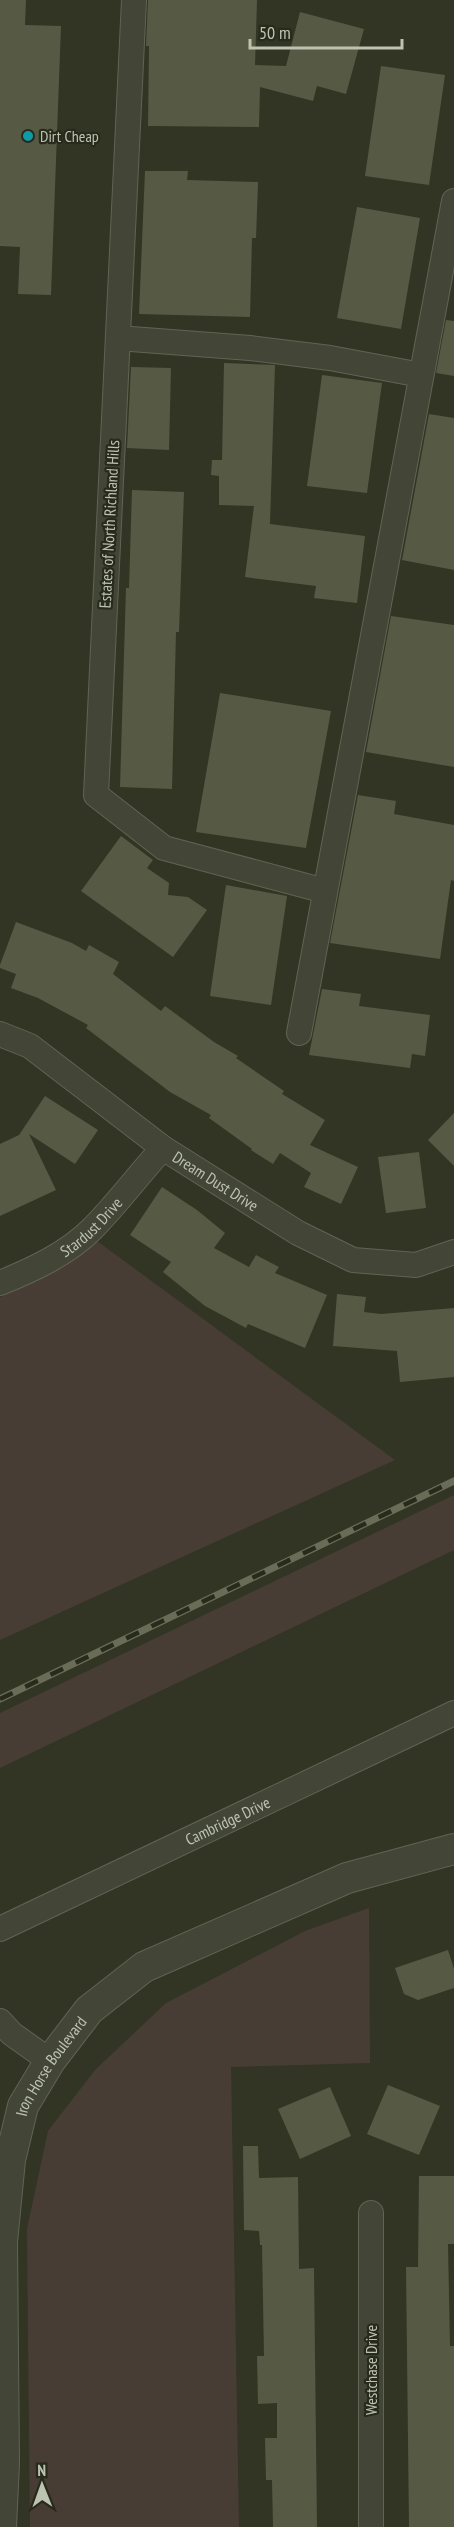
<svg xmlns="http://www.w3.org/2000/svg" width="454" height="2527" font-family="'PT Sans Narrow',sans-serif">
<rect width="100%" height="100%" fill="#323523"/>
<path fill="#483d34" d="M 97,1241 L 395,1460 L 0,1640 L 0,1297 L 67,1265 Z
M 454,1495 L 454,1550 L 0,1768 L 0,1713 Z
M 369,1908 L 370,2063 L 231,2067 L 239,2527 L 30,2527 L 27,2229 L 48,2131 L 95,2070 L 166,2003 L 305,1931 Z"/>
<path fill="#565a44" d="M 0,0 L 26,0 L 25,25 L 61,26 L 51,295 L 18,294 L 20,247 L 0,246 Z
M 148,0 L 257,0 L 255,65 L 286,66 L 300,12 L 364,29 L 346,94 L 317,86 L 313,101 L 260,87 L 259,127 L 148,126 L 149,46 L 146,46 Z
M 381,66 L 445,75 L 429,185 L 365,176 Z
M 145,171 L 188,171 L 187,180 L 258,182 L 256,238 L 252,238 L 250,317 L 139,314 Z
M 357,207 L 420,218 L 401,329 L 337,318 Z
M 446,320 L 454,321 L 454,376 L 436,373 Z
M 224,363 L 275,365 L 270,524 L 365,536 L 357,603 L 314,598 L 316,586 L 245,577 L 254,506 L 219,505 L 219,476 L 211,475 L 212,460 L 222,460 Z
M 131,367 L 171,368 L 169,450 L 127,448 Z
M 322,375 L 382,383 L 367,493 L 307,486 Z
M 429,414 L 454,418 L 454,570 L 402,560 Z
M 132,490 L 184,492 L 179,632 L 176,632 L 172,789 L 120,787 L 126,588 L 129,588 Z
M 391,616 L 454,625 L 454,767 L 366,752 Z
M 220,693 L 331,711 L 306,848 L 196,832 Z
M 358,795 L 396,801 L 394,814 L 454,825 L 454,881 L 451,880 L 440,959 L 330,943 Z
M 121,836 L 153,860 L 147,868 L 169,883 L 168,895 L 188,897 L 207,910 L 173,957 L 81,891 Z
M 226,885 L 287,896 L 271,1005 L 210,996 Z
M 16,922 L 72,943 L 86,951 L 89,945 L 119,962 L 113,974 L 161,1011 L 165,1006 L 214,1042 L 238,1056 L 236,1058 L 284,1091 L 282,1094 L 325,1120 L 310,1145 L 358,1167 L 341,1204 L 304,1187 L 311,1173 L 280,1153 L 273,1164 L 251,1150 L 252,1149 L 209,1118 L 211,1115 L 170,1092 L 120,1054 L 86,1028 L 88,1025 L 38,998 L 11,988 L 16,974 L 0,968 L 0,965 Z
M 322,989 L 361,994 L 359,1006 L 430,1015 L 425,1056 L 412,1054 L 410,1068 L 309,1055 Z
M 45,1096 L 98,1130 L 75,1164 L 29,1134 L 56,1190 L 0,1216 L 0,1144 L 19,1135 Z
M 454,1113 L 454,1166 L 428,1140 Z
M 419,1152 L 426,1208 L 386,1213 L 378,1157 Z
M 162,1187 L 197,1210 L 225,1233 L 214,1248 L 249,1267 L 256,1255 L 279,1267 L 275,1273 L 327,1295 L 305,1348 L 248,1324 L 246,1328 L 205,1306 L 163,1272 L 171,1262 L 130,1235 Z
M 337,1294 L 366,1297 L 364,1312 L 381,1314 L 454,1308 L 454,1377 L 400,1382 L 397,1351 L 333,1346 Z
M 448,1950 L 454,1969 L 454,1988 L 418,2000 L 404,1994 L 395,1968 Z
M 388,2085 L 440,2106 L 419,2155 L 367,2134 Z
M 330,2087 L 351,2136 L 300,2159 L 278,2109 Z
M 243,2146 L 258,2146 L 259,2178 L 298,2177 L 299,2269 L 314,2268 L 317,2527 L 273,2527 L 272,2480 L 266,2480 L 265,2438 L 277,2438 L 277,2403 L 258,2404 L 257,2356 L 264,2356 L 262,2245 L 260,2245 L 259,2231 L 244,2230 Z
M 419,2176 L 454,2176 L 454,2244 L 448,2244 L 450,2346 L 454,2346 L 454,2527 L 409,2527 L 406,2267 L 418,2267 Z"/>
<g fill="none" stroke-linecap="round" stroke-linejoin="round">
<g stroke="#616454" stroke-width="26">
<g id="minor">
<path d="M 134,0 L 96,795 L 164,848 L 325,891"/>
<path d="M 118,338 L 250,348 L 330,358 L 421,375"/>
<path d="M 299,1033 L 454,201"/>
<path id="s1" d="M 0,1034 L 30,1046 L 163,1148 L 298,1233 L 353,1260 L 416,1265 L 454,1252"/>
<path id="s2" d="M 0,1283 C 32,1270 67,1254 92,1229 C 117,1204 139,1174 163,1148"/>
<path id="s3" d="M 0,1929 L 454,1713"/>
<path d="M 0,2021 L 12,2034 L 50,2061"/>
<path d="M 371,2213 L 371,2527"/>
</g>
</g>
<g stroke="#616454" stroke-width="32">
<g id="tertiary">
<path id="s4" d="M 1,2527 L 4,2463 L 2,2242 L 10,2160 L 23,2106 L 50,2061 L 89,2010 L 144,1967 L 347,1878 L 454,1849"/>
</g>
</g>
<use href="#minor" stroke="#434636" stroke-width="24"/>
<use href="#tertiary" stroke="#434636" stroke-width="30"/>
<g stroke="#696d58" stroke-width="7">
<path id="rail" d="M 0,1699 L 454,1481"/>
</g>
<use href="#rail" stroke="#282b1b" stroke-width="4.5" stroke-dasharray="14" stroke-linecap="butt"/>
</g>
<circle fill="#0f9aa8" stroke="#282b1b" stroke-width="2" cx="28" cy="136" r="6"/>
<g text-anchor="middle" stroke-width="4.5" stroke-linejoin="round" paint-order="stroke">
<g font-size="16" fill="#bec3b1" stroke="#282b1b" text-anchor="start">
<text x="40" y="142">Dirt Cheap</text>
</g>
<g font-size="16" fill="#bec3b1" stroke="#282b1b">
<text transform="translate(109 524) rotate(-87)" y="6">Estates of North Richland Hills</text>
<text dy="6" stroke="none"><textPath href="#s1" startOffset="262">Dream Dust Drive</textPath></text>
<text dy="6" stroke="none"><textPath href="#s2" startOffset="108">Stardust Drive</textPath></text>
<text dy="6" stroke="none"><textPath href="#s3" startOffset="252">Cambridge Drive</textPath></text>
<text dy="6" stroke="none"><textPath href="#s4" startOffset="471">Iron Horse Boulevard</textPath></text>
<text transform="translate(371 2370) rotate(-90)" y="6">Westchase Drive</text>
</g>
</g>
<g transform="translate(42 2485) rotate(359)" stroke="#282b1b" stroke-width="4.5" paint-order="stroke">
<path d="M0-4.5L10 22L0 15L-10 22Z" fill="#bec3b1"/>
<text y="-9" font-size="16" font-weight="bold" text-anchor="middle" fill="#bec3b1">N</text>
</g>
<path d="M250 39v9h152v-9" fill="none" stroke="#bec3b1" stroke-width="3"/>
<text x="259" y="39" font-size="18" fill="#bec3b1" stroke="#282b1b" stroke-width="4.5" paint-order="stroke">50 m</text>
</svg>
